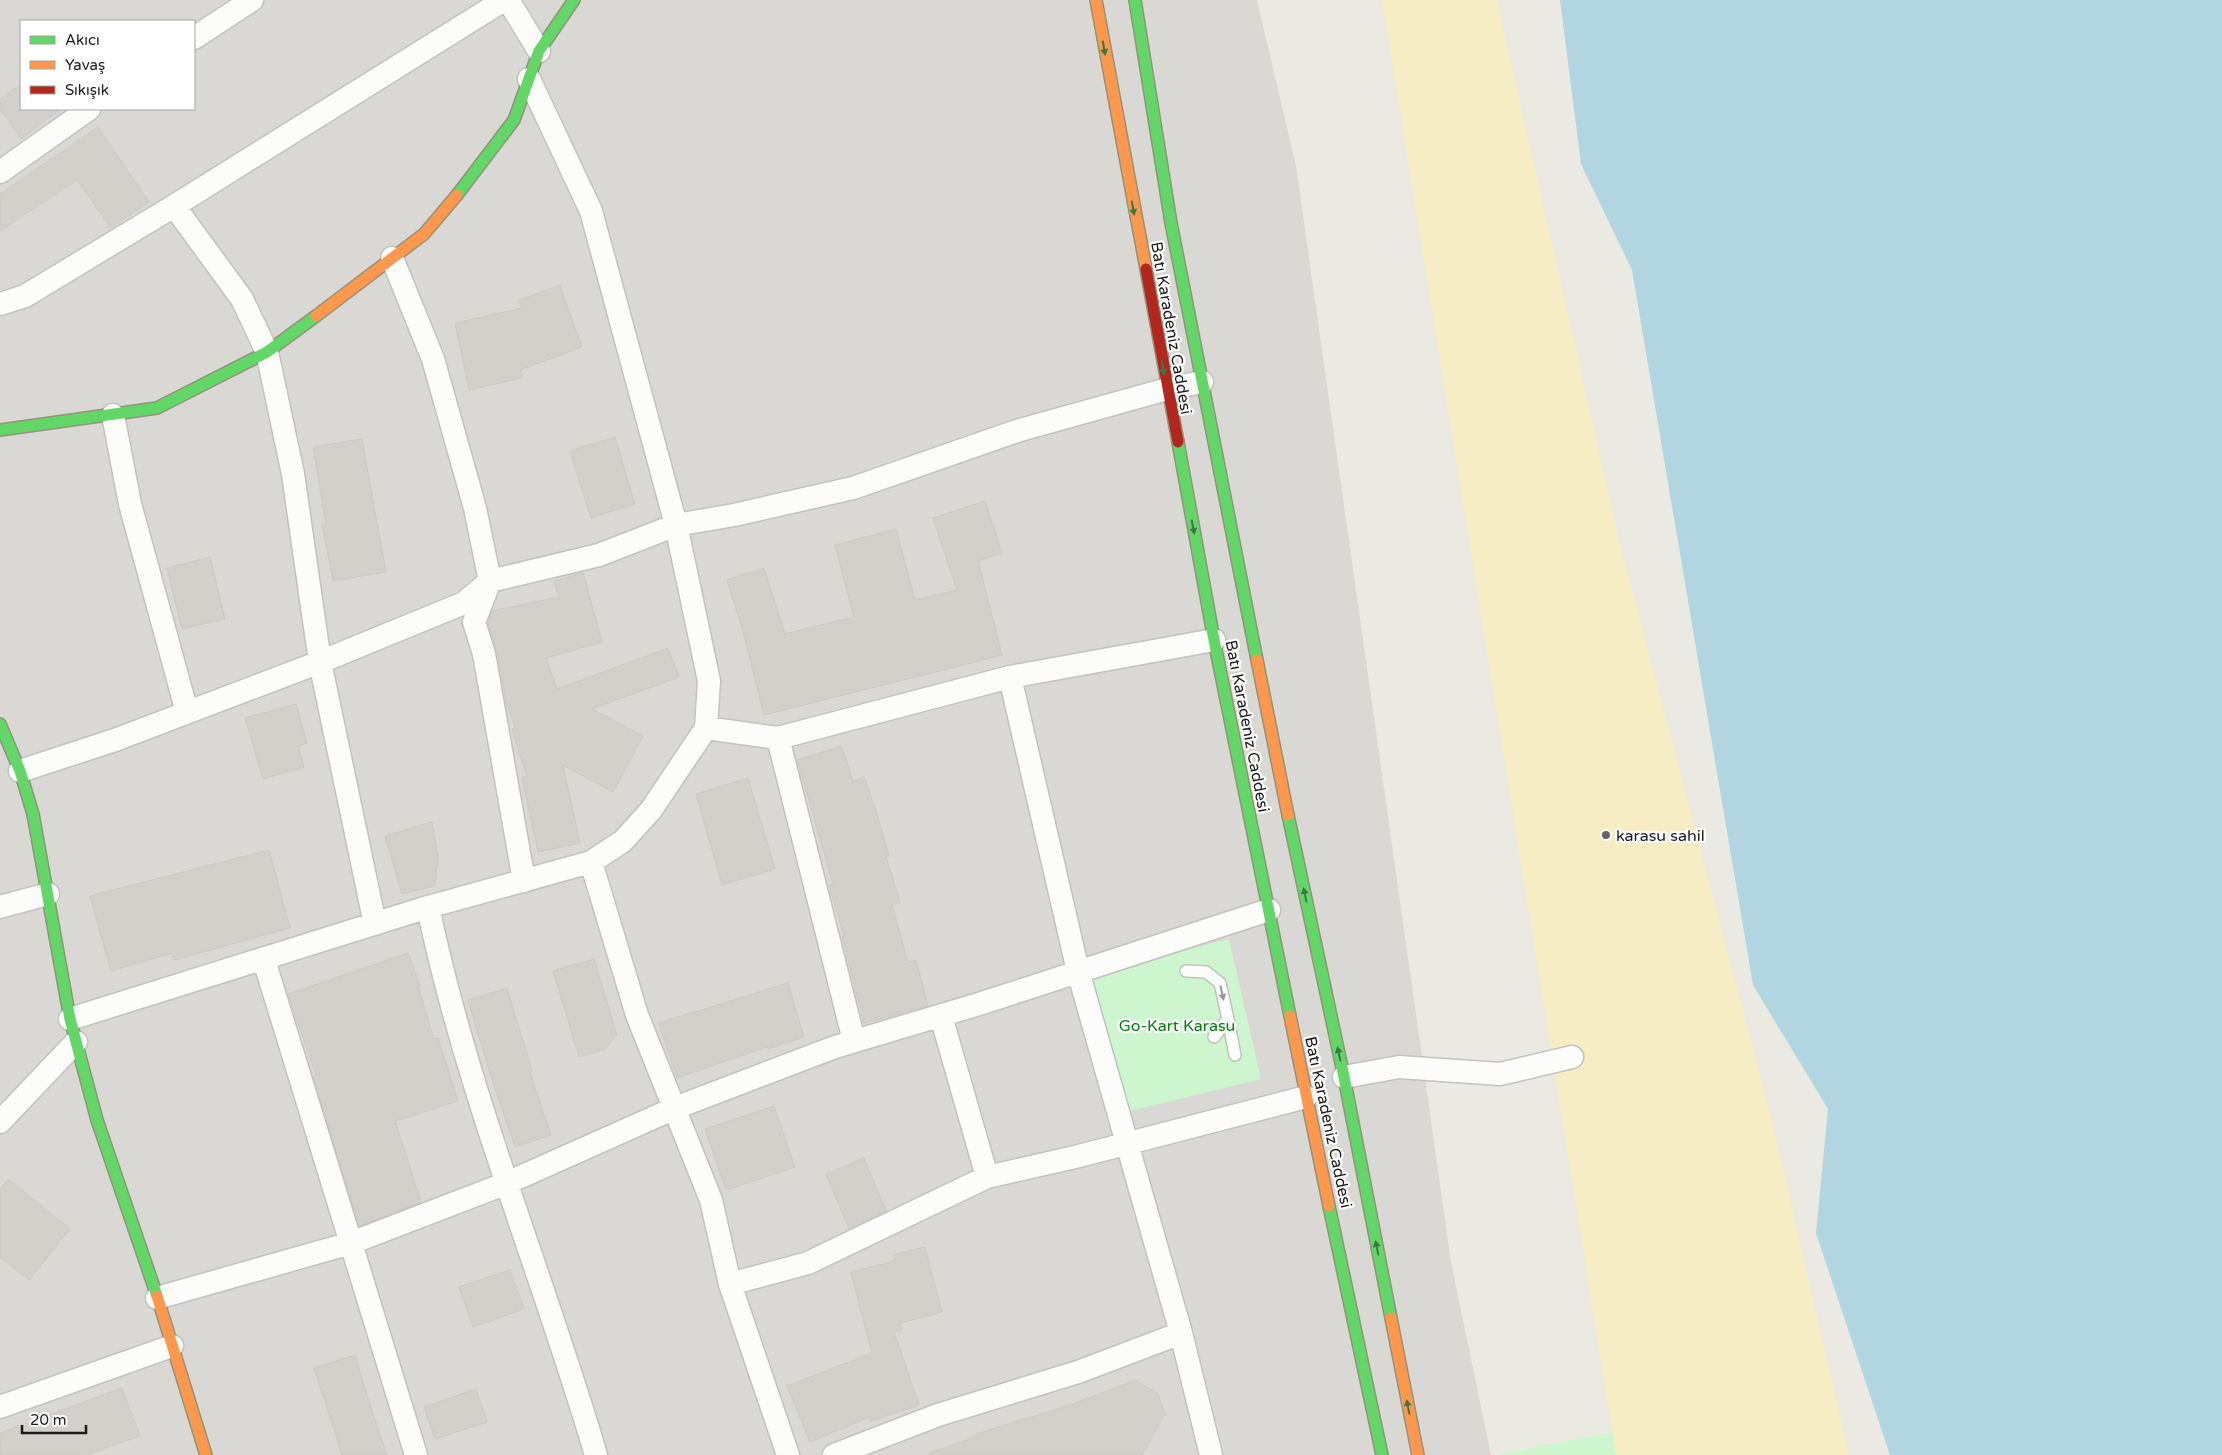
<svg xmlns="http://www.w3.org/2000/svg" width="2222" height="1455" font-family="'Varela Round',sans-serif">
<rect width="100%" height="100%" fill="#eae9e2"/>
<path fill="#d9d8d4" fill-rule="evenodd" d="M 0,0 L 1257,0 L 1296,166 L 1451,1262 L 1491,1455 L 0,1455 ZM 21,21 L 194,21 L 194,109 L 21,109 Z"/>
<path fill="#f6edc4" d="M 1382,0 L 1497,0 L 1620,544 L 1773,1125 L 1849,1455 L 1616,1455 Z"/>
<path fill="#cdf5ce" d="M 1229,939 L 1261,1079 L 1126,1112 L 1091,974 Z
M 1612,1432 L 1616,1455 L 1497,1455 Z"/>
<path fill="#b2d6e1" d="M 1560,0 L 2222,0 L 2222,1455 L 1890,1455 L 1816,1233 L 1828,1109 L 1753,985 L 1632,270 L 1581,164 Z"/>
<path fill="#d3d0cb" stroke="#cdcac4" d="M 21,84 L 21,109 L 61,109 L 21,139 L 0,109 L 0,99 Z
M 98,127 L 149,202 L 111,228 L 77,180 L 0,231 L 0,194 Z
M 560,285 L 582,347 L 520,370 L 522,378 L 469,390 L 455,323 L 522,308 L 519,300 Z
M 615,437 L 635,504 L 591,518 L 570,451 Z
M 362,439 L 386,572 L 333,581 L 322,524 L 326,524 L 313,447 Z
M 985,501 L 1002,553 L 978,561 L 1002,655 L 764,715 L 743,631 L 727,580 L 764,568 L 785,634 L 854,617 L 835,545 L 896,529 L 915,600 L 957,590 L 933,518 Z
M 210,557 L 225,619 L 182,629 L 167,568 Z
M 583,573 L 602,642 L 546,658 L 557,689 L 668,648 L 679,677 L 592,709 L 643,736 L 613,792 L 563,765 L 580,843 L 538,852 L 522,778 L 527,777 L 512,729 L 515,728 L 506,701 L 497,652 L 488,622 L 492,611 L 559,597 L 554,581 Z
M 296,704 L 307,743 L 298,746 L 304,767 L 263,779 L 245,718 Z
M 842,746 L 853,781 L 864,777 L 876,811 L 889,856 L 886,857 L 900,902 L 892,905 L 908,962 L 916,960 L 928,1006 L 864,1023 L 842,936 L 844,936 L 829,885 L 833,884 L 797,760 Z
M 748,778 L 775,869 L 722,885 L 696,794 Z
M 432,822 L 438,857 L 435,886 L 402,894 L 385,836 Z
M 269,850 L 290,928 L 174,960 L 172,953 L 111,971 L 90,896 Z
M 408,953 L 420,986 L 418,986 L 434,1039 L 438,1038 L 458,1101 L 395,1121 L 421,1202 L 359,1226 L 313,1076 L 316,1075 L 288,994 Z
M 594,959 L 617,1035 L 605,1049 L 579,1057 L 553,971 Z
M 788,983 L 804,1037 L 768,1049 L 767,1047 L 677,1078 L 659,1023 Z
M 507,988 L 532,1071 L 530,1072 L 551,1135 L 515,1147 L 493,1083 L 468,1000 Z
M 774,1106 L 795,1167 L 726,1190 L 705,1129 Z
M 864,1158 L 886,1211 L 849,1229 L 826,1174 Z
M 8,1179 L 70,1229 L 29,1280 L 0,1257 L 0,1189 Z
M 925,1247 L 942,1312 L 900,1323 L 902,1330 L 894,1332 L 919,1405 L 871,1421 L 870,1417 L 810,1442 L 787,1386 L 872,1353 L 851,1272 L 895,1261 L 894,1255 Z
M 510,1270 L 524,1309 L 473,1327 L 459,1287 Z
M 355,1355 L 372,1411 L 387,1455 L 342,1455 L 314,1368 Z
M 1136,1380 L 1158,1394 L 1165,1414 L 1142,1455 L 930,1455 L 930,1453 L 977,1436 L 976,1434 L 1070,1405 Z
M 122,1388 L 140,1436 L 86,1455 L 0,1455 L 0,1433 Z
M 476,1389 L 487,1422 L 435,1439 L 424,1407 Z"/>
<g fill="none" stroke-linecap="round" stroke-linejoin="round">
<g stroke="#c2c2bf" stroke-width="14">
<path id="lane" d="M 1186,971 L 1206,972 L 1220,983 L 1228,1019 L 1214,1037
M 1228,1019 L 1235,1055"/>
</g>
<g stroke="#c2c2bf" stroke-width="25">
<path id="street" d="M 508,0 L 539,51
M 194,38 L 252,0
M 0,172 L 89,109
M 174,206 L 242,299 L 267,352 L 293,474 L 320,662 L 375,924
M 392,258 L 433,359 L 475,508 L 490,581 L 474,622 L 484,654 L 524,881
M 0,304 L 25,296 L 174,206 L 504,0
M 113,415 L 130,504 L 187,712
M 1010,677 L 1078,971 L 1181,1333 L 1211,1455
M 706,728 L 778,738 L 1010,677 L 1214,640
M 778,738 L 854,1041
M 20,771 L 115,740 L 320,662 L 464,603 L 490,581 L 599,555 L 676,525 L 734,515 L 853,488 L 1017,431 L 1167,389 L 1202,382
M 591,862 L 637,1015 L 711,1200 L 730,1284 L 788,1455
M 0,907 L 48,894
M 428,907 C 467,1094 542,1272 596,1455
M 264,960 L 416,1455
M 941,1016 L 987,1177 L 1075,1157 L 1306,1097
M 70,1019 L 428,907 L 591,862 L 623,841 L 651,810 L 706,728 L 709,681 L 676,525 L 591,211 L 529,79
M 1344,1077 L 1399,1067 L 1500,1074 L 1572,1057
M 0,1122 L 76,1042
M 730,1284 L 808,1263 L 987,1177
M 157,1298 L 351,1243 L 507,1183 L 675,1108 L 835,1047 L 979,1004 L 1269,910
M 0,1407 L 172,1346
M 834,1455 L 938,1415 L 1078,1372 L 1181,1333"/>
</g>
<g stroke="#91947b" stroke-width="14">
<path id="fast" d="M 1135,0 L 1171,223 L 1257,660
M 457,195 L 514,120 L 539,51 L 574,0
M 0,430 L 157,408 L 267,352 L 316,316
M 1178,442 L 1214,640 L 1290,1016
M 0,724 L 20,771 L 33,814 L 70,1019 L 97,1120 L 157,1296
M 1288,815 L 1344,1077 L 1391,1318
M 1329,1206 L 1382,1455"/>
</g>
<g stroke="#91947b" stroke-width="14">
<path id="slow" d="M 1096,0 L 1146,269
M 316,316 L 424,234 L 457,195
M 1257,660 L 1288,815
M 1290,1016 L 1329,1206
M 157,1296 L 206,1455
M 1391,1318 L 1418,1455"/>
</g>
<g stroke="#91947b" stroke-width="14">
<path id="jam" d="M 1146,269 L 1178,442"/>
</g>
<use href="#lane" stroke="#fcfcfb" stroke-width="11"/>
<use href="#street" stroke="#fcfcfb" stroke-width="22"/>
<use href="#fast" stroke="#63d668" stroke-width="11"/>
<use href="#slow" stroke="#ff974d" stroke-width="11"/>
<use href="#jam" stroke="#b3261e" stroke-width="11"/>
</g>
<defs><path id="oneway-solid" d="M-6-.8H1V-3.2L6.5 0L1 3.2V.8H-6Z" transform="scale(1.25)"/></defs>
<g fill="#3f7842">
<use href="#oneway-solid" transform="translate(1104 48) rotate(80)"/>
<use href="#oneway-solid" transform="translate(1133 208) rotate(80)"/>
<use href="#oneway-solid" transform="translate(1163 368) rotate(80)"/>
<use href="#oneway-solid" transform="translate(1193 527) rotate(79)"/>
<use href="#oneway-solid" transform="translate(1305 895) rotate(-102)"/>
<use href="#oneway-solid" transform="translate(1339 1054) rotate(-102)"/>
<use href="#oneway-solid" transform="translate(1377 1248) rotate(-101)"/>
<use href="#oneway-solid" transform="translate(1408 1407) rotate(-101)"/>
</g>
<use fill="#979796" href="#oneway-solid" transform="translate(1222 993) rotate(78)"/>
<circle fill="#636361" stroke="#fff" stroke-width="2" cx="1606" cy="835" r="5"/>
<g text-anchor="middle" stroke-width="4.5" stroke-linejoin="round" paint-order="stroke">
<g font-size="16" fill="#1b1b1b" stroke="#fff">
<text transform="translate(1172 328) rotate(80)" y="6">Batı Karadeniz Caddesi</text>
<text transform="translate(1248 726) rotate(79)" y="6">Batı Karadeniz Caddesi</text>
<text transform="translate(1329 1122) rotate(78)" y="6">Batı Karadeniz Caddesi</text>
</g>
<g font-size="16" fill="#1b1b1b" stroke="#fff" text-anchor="start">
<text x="1616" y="841">karasu sahil</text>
</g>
<g font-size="16" fill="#018110" stroke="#fff">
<text x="1177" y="1031">Go-Kart Karasu</text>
</g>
</g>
<rect x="20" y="20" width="175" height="90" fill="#ffffff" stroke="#a4a4a4"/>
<rect x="30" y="36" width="25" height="8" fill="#63d668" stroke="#a4a4a4"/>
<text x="65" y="45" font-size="15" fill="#1b1b1b">Akıcı</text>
<rect x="30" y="61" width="25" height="8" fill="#ff974d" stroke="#a4a4a4"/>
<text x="65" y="70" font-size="15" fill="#1b1b1b">Yavaş</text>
<rect x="30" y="86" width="25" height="8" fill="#b3261e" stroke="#a4a4a4"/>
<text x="65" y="95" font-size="15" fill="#1b1b1b">Sıkışık</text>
<path d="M22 1425v8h64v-8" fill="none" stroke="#1b1b1b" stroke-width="2.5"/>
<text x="30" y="1425" font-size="15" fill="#1b1b1b" stroke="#ffffff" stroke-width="4" paint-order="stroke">20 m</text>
</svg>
